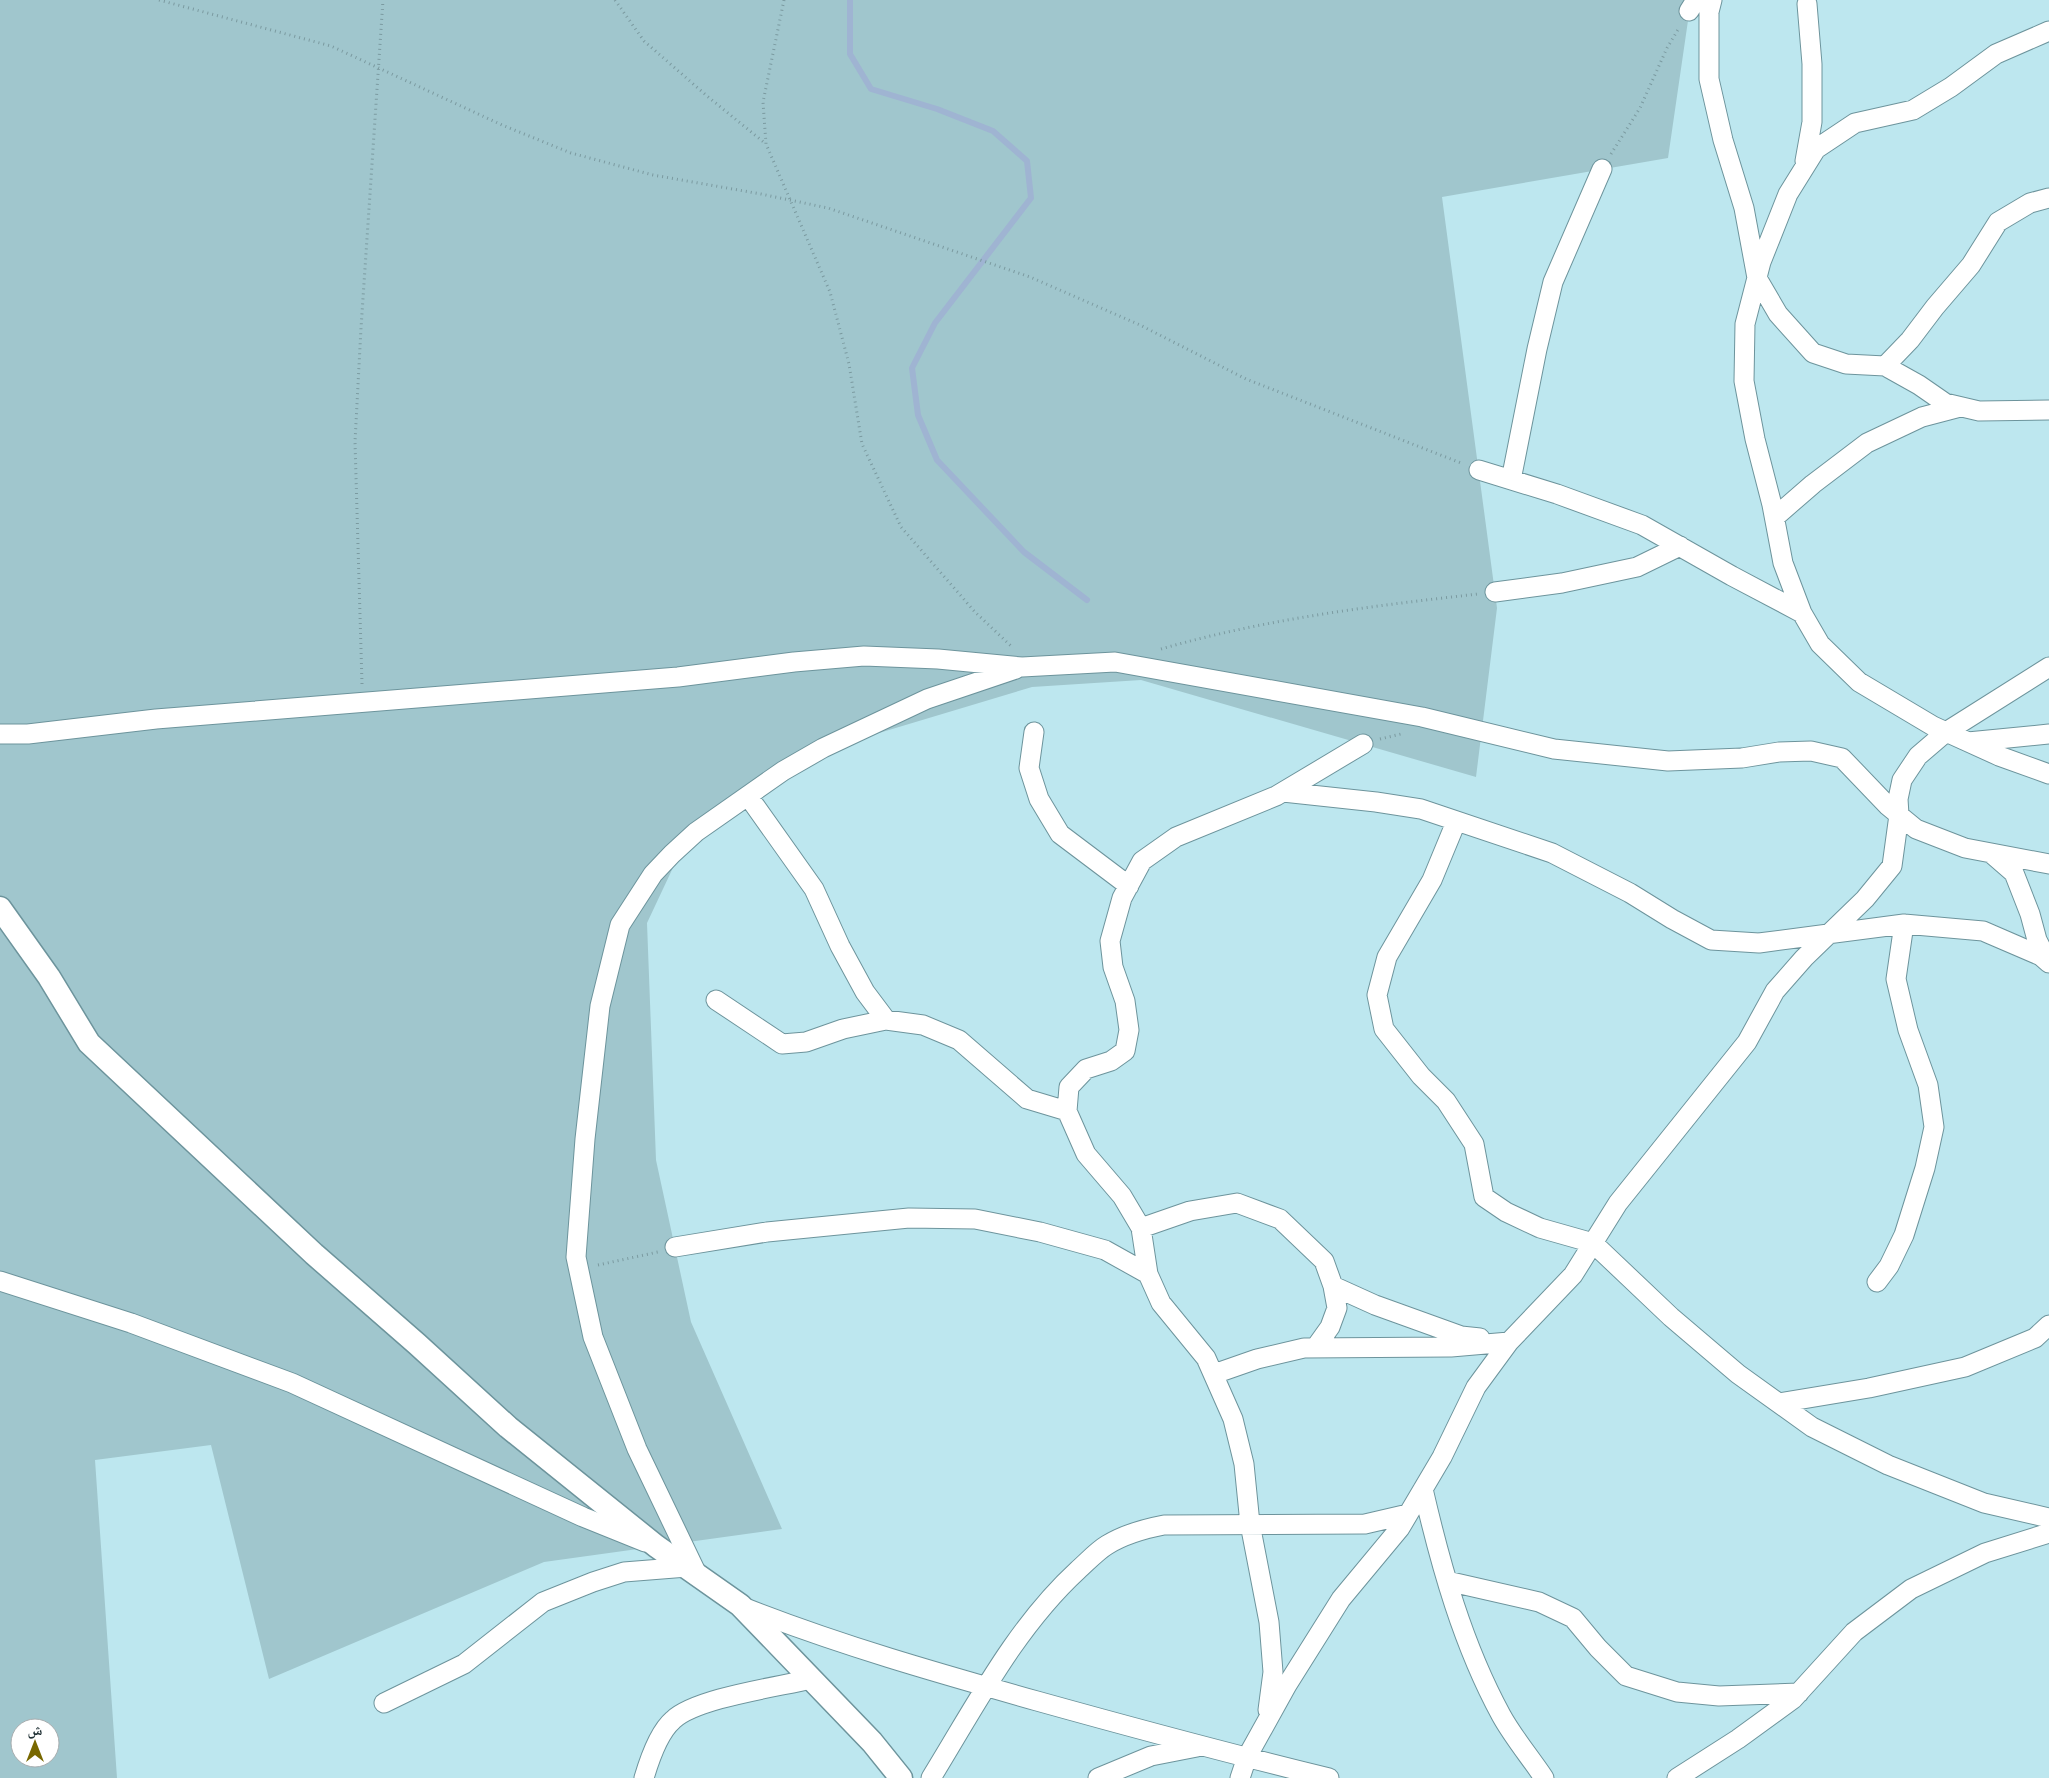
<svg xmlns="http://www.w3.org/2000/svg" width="2049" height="1778" font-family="Poppins,'Noto Naskh Arabic',sans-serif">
<rect width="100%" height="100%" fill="#bde7ef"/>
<path fill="#a0c6cd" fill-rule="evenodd" d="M 0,0 L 1691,0 L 1668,158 L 1442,197 L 1497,608 L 1476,777 L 1141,680 L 1032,687 L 839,745 L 754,802 L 678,857 L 647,923 L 656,1160 L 691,1322 L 782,1529 L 544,1562 L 269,1679 L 211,1445 L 95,1460 L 117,1778 L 0,1778 ZM 20,1728 L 50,1728 L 50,1758 L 20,1758 Z"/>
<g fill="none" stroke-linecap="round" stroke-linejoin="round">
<path stroke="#9fb4d2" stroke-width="6" d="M 850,0 L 850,54 L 871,89 L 937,109 L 993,131 L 1027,161 L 1031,198 L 935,323 L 912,368 L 918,415 L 937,460 L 1024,552 L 1087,600"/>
<g stroke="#6d949c" stroke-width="21">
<path id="minor" d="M 1712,0 L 1709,12 L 1709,79 L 1723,140 L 1744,208 L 1757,278 L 1778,314 L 1813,353 L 1846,364 L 1885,366 L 1919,385 L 1945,403 L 1979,411 L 2049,410
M 1689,11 L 1696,0
M 2049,31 L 1996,54 L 1951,87 L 1913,110 L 1855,123 L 1816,149 L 1788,194 L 1761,262 L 1745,324 L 1744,381 L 1755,439 L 1772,505 L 1783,563 L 1802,613 L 1820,644 L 1859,682 L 1933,726 L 1999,756 L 2049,774
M 1805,161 L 1812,122 L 1812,64 L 1807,4
M 1885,366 L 1910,340 L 1935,307 L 1971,265 L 1998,222 L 2030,203 L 2049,198
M 1479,470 L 1557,494 L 1642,525 L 1732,576 L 1802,613
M 1511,480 L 1537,349 L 1553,282 L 1602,169
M 1775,517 L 1813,484 L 1867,443 L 1922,417 L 1960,407
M 1495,592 L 1562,583 L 1637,567 L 1680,546
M 1034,732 L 1029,768 L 1039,799 L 1060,834 L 1129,886
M 0,734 L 28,734 L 156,719 L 678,677 L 794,662 L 864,656 L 938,659 L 1022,667 L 1115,662 L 1422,717 L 1554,749 L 1668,761 L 1742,758 L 1779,752 L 1811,751 L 1842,758 L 1888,806 L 1916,829 L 1965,848 L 2049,864
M 1968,742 L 2049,734
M 1283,792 L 1376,802 L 1421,809 L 1552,853 L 1630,893 L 1672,919 L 1711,940 L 1759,943 L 1904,924 L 1983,931 L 2041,956 L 2049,963
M 748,796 L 814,889 L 840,946 L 865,992 L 886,1020 L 923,1025 L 959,1040 L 1027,1099 L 1067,1111
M 1456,822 L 1432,880 L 1387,957 L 1377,995 L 1384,1029 L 1421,1076 L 1446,1101 L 1474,1144 L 1484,1197 L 1506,1212 L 1540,1228 L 1593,1243 L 1671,1317 L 1738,1374 L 1812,1427 L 1888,1465 L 1984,1503 L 2049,1518
M 1991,853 L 2014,873 L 2030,914 L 2037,940 L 2048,961
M 716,1000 L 782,1044 L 806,1042 L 843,1029 L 886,1020
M 1141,1228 L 1190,1211 L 1237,1203 L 1280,1219 L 1324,1261 L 1333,1286 L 1337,1308 L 1330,1327 L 1315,1348
M 675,1247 L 767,1232 L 909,1218 L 975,1219 L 1040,1232 L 1105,1250 L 1148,1274
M 0,1281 L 131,1323 L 292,1383 L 583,1517 L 645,1542
M 1877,1282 L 1889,1266 L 1904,1235 L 1925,1168 L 1934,1127 L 1928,1085 L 1908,1030 L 1896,979 L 1904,924
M 1333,1286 L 1375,1305 L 1461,1336 L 1480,1338
M 1214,1374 L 1257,1359 L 1304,1348 L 1451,1347 L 1509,1342
M 1779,1403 L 1869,1388 L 1965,1367 L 2035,1338 L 2049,1325
M 1423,1489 C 1441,1567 1463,1645 1501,1715 C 1513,1737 1530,1757 1544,1778
M 697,1574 L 637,1449 L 593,1337 L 576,1257 L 585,1139 L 600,1006 L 620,925 L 653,874 L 672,854 L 696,832 L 783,771 L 823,748 L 927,699 L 1016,669
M 1447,1581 L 1539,1602 L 1573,1618 L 1598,1648 L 1626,1676 L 1677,1692 L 1719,1696 L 1799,1693
M 743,1607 C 839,1645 938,1673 1037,1701 C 1134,1728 1231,1754 1329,1778
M 384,1703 L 464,1664 L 543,1602 L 593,1582 L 624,1572 L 687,1567
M 1268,1710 L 1273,1672 L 1269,1622 L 1250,1524 L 1244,1464 L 1233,1419 L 1206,1358 L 1161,1303 L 1148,1274 L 1141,1228 L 1122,1196 L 1086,1154 L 1067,1111 L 1069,1087 L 1086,1069 L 1111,1061 L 1125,1051 L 1129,1030 L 1125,1001 L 1113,967 L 1110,941 L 1122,898 L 1142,861 L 1176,837 L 1276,796 L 1363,744
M 644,1778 C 649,1761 659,1732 673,1720 C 696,1698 778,1687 811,1679
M 931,1778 C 976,1705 1015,1628 1078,1570 C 1087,1562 1097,1551 1107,1545 C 1125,1534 1143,1529 1164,1525 L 1365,1524 L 1408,1514
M 1098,1778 L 1151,1756 L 1197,1747
M 1240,1778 L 1247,1757 L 1287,1685 L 1341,1599 L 1400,1528 L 1442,1457 L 1476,1387 L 1509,1342 L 1573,1275 L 1618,1203 L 1747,1042 L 1775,991 L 1804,958 L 1865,899 L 1892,866 L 1899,815 L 1898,799 L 1902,780 L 1918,756 L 1946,732 L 2049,667
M 1677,1778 L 1738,1739 L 1793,1699 L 1854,1632 L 1911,1589 L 1985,1553 L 2049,1533"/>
</g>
<g stroke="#6d949c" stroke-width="25">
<path id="tertiary" d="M 0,908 L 49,977 L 89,1043 L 314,1254 L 417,1344 L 508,1427 L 656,1546 L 740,1605 L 872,1742 L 901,1778"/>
</g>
<path stroke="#7b9aa0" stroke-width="3" stroke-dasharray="1 4" stroke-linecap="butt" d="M 159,0 L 331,46 L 502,125 L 571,153 L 653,175 L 761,194 L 828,208 L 1030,277 L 1140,325 L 1246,379 L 1461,463
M 615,0 L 644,41 L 707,96 L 766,144
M 784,0 L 763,102 L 766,144 L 830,292 L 849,364 L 862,444 L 901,527 L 975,612 L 1011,646
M 1611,154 L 1640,108 L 1667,48 L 1679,28
M 1161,649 C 1265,619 1371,606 1478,594
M 362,684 L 355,442 L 361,328 L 383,0
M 1380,739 L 1401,734
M 598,1265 L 658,1252"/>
<use href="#minor" stroke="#fff" stroke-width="19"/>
<use href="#tertiary" stroke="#fff" stroke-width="22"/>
</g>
<g transform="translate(35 1743)"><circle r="24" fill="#ffffff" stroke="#a7adaf"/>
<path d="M0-4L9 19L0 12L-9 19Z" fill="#786800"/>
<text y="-8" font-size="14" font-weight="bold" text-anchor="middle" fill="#223236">ش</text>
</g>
</svg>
